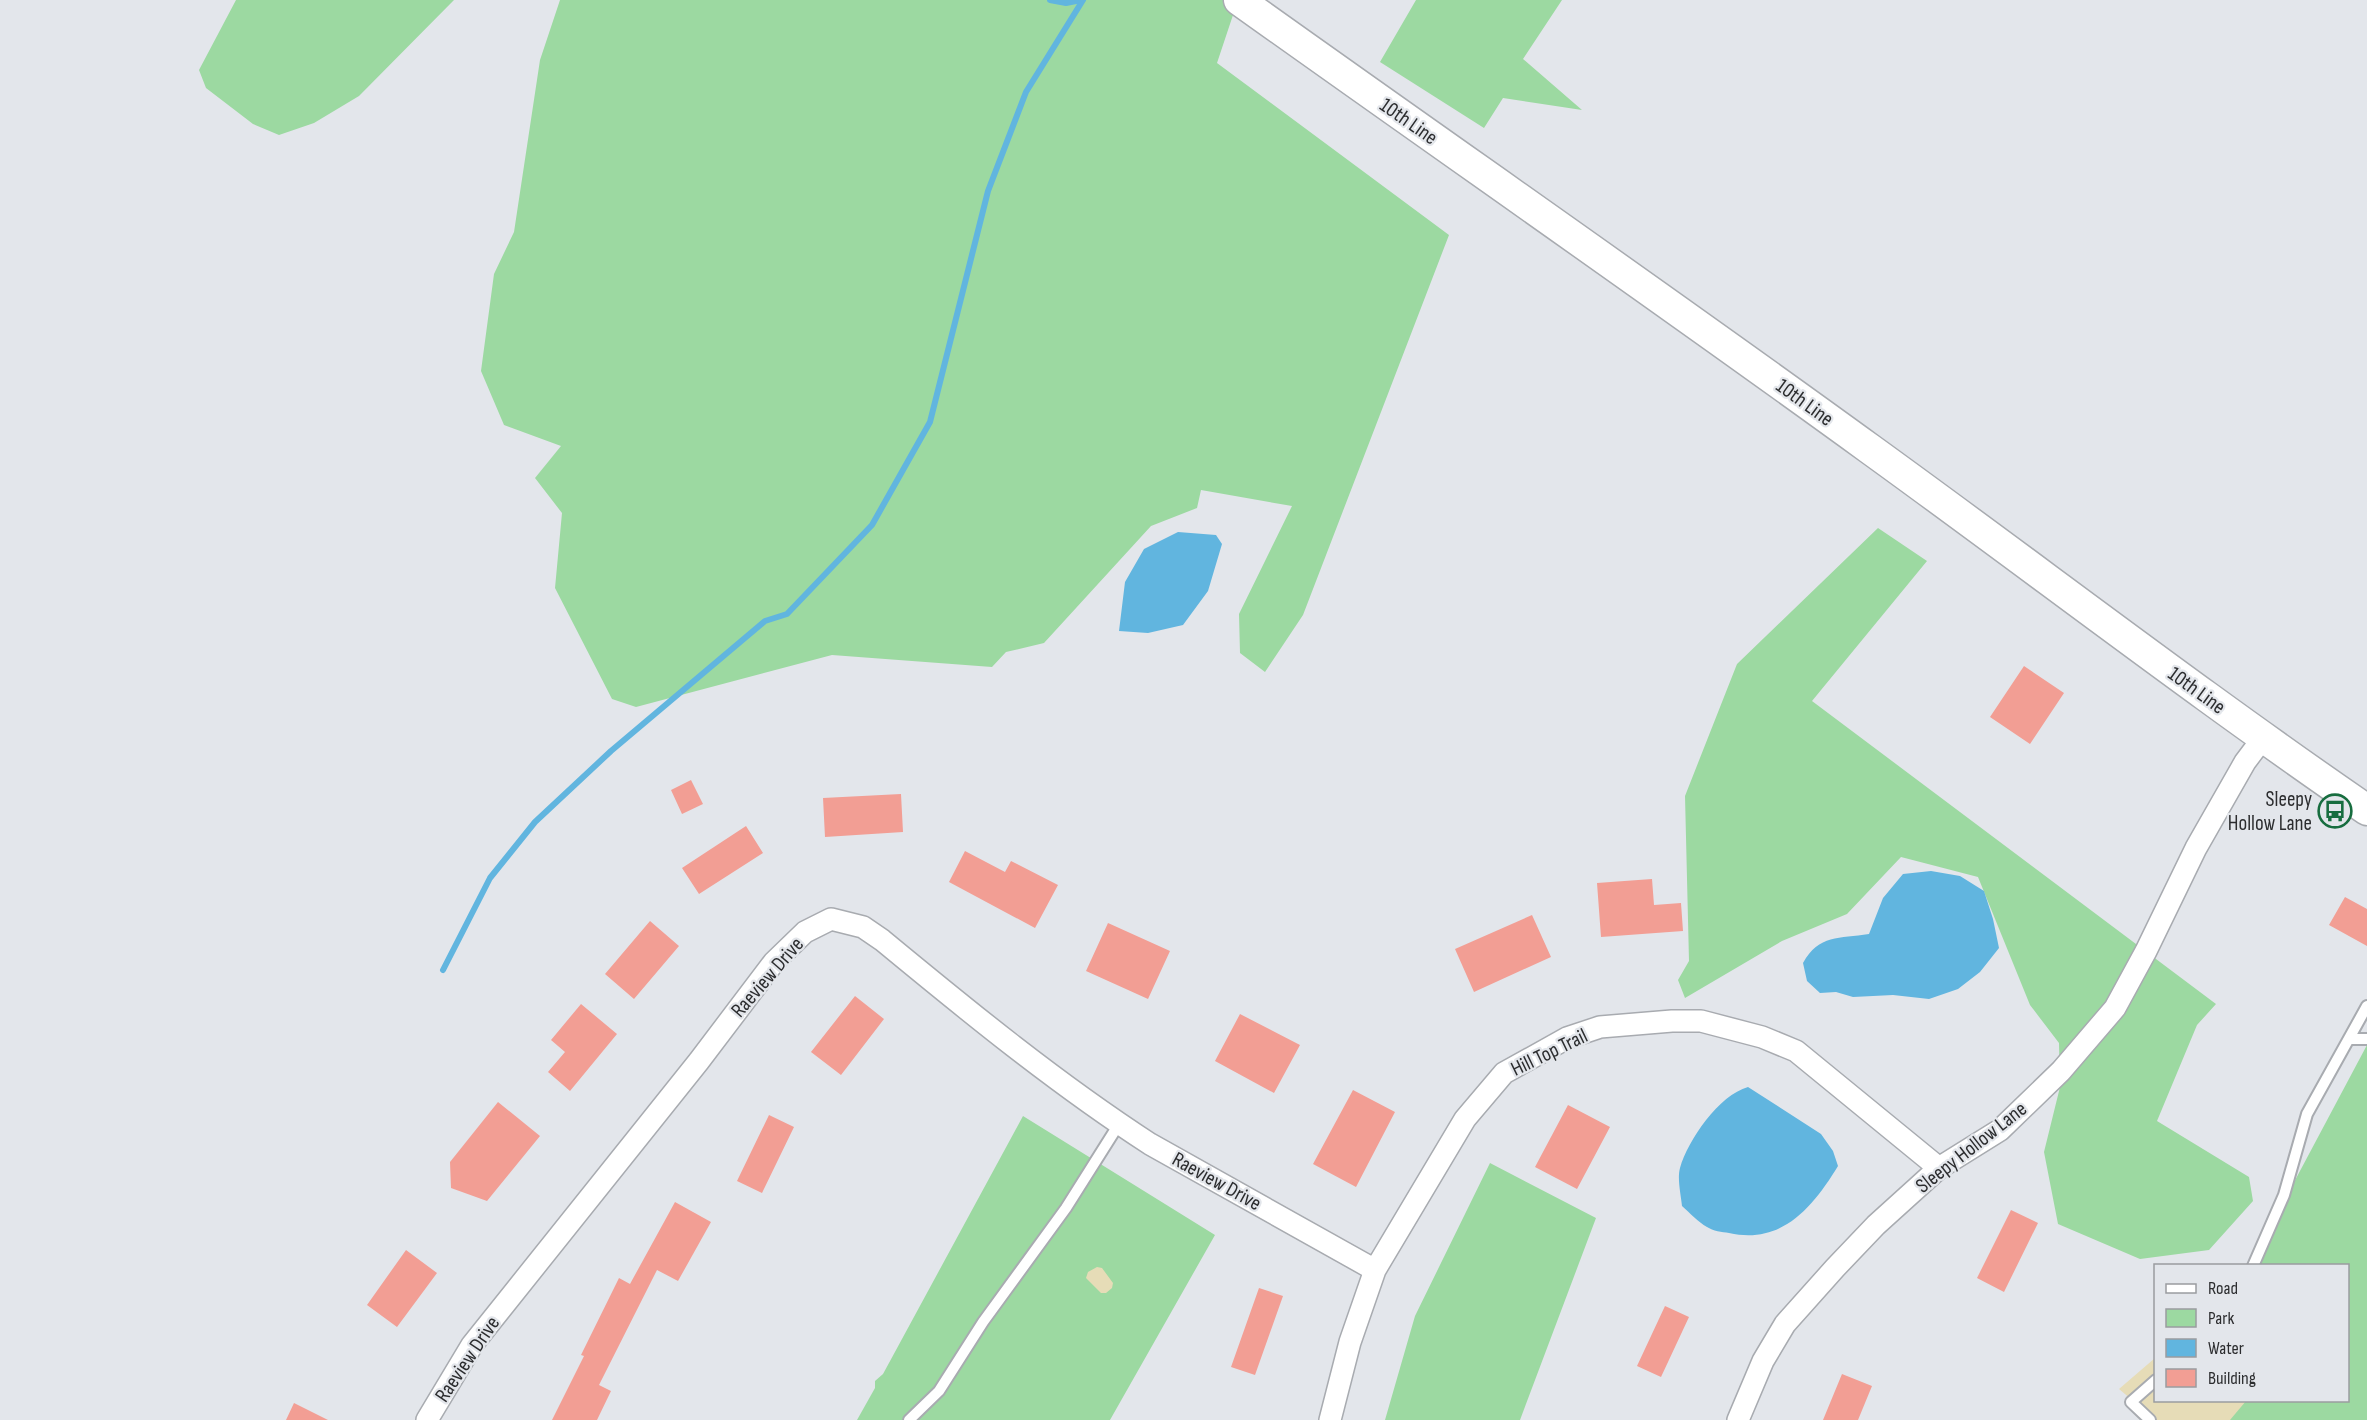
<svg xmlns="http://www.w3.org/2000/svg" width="2367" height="1420" font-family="'Sofia Sans Condensed',sans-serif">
<rect width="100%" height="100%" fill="#e3e6eb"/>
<path fill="#9cd9a1" d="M 236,0 L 454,0 L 359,96 L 314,123 L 279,135 L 253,124 L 206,88 L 199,70 Z
M 560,0 L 1238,0 L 1217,63 L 1449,235 L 1303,615 L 1265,672 L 1240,653 L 1239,614 L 1292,506 L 1201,490 L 1197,508 L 1151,526 L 1044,643 L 1006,652 L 992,667 L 832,655 L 636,707 L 612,699 L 555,588 L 562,513 L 535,478 L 561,446 L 504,425 L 481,371 L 494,274 L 514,232 L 540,60 Z
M 1416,0 L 1562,0 L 1523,59 L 1582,110 L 1503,98 L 1484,128 L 1380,62 Z
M 1878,528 L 1927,561 L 1812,701 L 2216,1004 L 2197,1025 L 2157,1121 L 2249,1177 L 2253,1201 L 2209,1250 L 2140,1259 L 2058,1224 L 2044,1152 L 2060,1087 L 2059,1043 L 2030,1005 L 1978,877 L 1901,857 L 1847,914 L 1782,941 L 1685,998 L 1678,980 L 1689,961 L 1685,796 L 1737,664 Z
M 2367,1045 L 2367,1420 L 2171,1420 L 2181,1401 L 2348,1400 L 2348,1266 L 2250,1265 Z
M 1023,1116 L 1215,1235 L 1110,1420 L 857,1420 L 875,1388 L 875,1381 L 883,1374 Z
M 1490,1163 L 1596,1218 L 1520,1420 L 1385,1420 L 1415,1316 Z"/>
<path fill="#e6dcb7" d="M 1097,1267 L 1102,1268 L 1113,1283 L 1112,1288 L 1106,1293 L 1101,1293 L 1086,1278 L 1088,1272 Z
M 2155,1358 L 2156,1400 L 2246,1401 L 2230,1420 L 2156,1420 L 2119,1389 Z"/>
<path fill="#61b5df" d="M 1178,532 L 1216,535 L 1222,544 L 1208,591 L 1183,625 L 1148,633 L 1119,631 L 1125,582 L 1144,549 Z
M 1931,871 L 1960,876 L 1984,891 L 1993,919 L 1999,948 L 1980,972 L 1958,989 L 1929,999 L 1893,995 L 1853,997 L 1836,992 L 1820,993 L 1807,981 L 1803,963 C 1819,934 1839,939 1869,934 L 1883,898 L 1903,874 Z
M 1748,1087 L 1821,1134 L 1833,1151 L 1838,1166 C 1813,1207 1782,1245 1729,1233 C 1722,1232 1713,1231 1707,1227 C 1698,1222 1690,1213 1682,1206 C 1681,1195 1677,1179 1680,1168 C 1688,1140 1719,1095 1748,1087 Z"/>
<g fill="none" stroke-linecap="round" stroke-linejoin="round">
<path stroke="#61b5df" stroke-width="6" d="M 1050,0 L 1066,3 L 1081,0
M 443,970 L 490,878 L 535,822 L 611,751 L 765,621 L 787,614 L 872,525 L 930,422 L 988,191 L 1026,92 L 1083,0"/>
</g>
<path fill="#f29e94" d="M 2024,666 L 2064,693 L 2030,744 L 1990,717 Z
M 691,780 L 703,804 L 682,814 L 671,790 Z
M 901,794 L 903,832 L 825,837 L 823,798 Z
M 746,826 L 763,853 L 699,894 L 682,868 Z
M 965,851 L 1005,872 L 1011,861 L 1058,885 L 1035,928 L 949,882 Z
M 1652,879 L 1654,905 L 1681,903 L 1683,931 L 1601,937 L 1597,883 Z
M 2345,897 L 2367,909 L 2367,946 L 2329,925 Z
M 1532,915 L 1551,957 L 1474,992 L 1455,949 Z
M 650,921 L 679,946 L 634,999 L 605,974 Z
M 1108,923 L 1170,951 L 1148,999 L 1086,971 Z
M 855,996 L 884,1019 L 841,1075 L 811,1052 Z
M 581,1004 L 617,1034 L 570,1091 L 548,1072 L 565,1052 L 551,1040 Z
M 1240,1014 L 1300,1045 L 1274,1093 L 1215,1061 Z
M 1353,1090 L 1395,1112 L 1356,1187 L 1313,1164 Z
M 498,1102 L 540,1136 L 487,1201 L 451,1188 L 450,1162 Z
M 1568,1105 L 1610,1127 L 1577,1189 L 1535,1167 Z
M 769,1115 L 794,1127 L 762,1193 L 737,1181 Z
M 675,1202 L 711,1222 L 678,1281 L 657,1270 L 599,1385 L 611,1391 L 597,1420 L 552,1420 L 584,1356 L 581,1355 L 619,1278 L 630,1284 Z
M 2011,1210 L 2038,1223 L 2004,1292 L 1977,1278 Z
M 406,1250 L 437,1273 L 397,1327 L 367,1305 Z
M 1259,1288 L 1283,1296 L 1255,1375 L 1231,1367 Z
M 1665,1306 L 1689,1317 L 1661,1377 L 1637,1366 Z
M 1842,1374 L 1872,1386 L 1858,1420 L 1823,1420 Z
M 294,1403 L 328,1420 L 286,1420 Z"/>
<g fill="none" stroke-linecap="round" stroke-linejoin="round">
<g stroke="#a8abb0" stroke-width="14">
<path id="service" d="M 2349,1039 L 2367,1039
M 2253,1266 L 2284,1195 L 2307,1114 L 2367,1006
M 909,1420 L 939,1391 L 983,1322 L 1066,1208 L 1119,1124
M 2150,1420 L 2131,1402 L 2156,1380"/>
</g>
<g stroke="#a8abb0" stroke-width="24">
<path id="minor" d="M 427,1420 L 472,1345 L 699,1061 L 774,962 L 805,932 L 831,919 L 863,927 L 882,940 C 968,1011 1056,1083 1150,1144 L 1375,1270
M 1330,1420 L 1350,1342 L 1375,1270 L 1465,1119 L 1504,1073 L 1567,1038 L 1600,1027 L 1672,1021 L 1701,1021 L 1762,1037 L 1796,1051 L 1939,1168
M 1738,1420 L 1763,1361 L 1785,1324 L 1835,1268 L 1876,1225 L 1939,1168 L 2000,1130 L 2061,1071 L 2115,1008 L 2146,951 L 2196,848 L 2245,762 L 2263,738"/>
</g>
<g stroke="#a8abb0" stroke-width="33">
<path id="secondary" d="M 1239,0 C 1449,150 1661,297 1870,449 C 2036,569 2198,694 2367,810"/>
</g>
<use href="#service" stroke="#fff" stroke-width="10"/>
<use href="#minor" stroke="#fff" stroke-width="21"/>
<use href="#secondary" stroke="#fff" stroke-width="30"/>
</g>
<defs>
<g id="bus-ring" transform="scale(1.725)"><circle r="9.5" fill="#e3e6eb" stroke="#176d3f" stroke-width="1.5"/><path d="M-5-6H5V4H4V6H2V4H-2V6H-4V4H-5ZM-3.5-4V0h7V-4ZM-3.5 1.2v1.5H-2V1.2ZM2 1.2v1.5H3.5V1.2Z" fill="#176d3f"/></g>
</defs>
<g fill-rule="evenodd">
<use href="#bus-ring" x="2335" y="811"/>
</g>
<g text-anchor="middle" stroke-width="4.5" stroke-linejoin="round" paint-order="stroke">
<g font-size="21" fill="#2c2d2f" stroke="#e3e6eb">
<text transform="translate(1409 121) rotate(35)" y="7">10th Line</text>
<text transform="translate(1805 402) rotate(36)" y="7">10th Line</text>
<text transform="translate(2197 690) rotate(36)" y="7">10th Line</text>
<text transform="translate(767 977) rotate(-49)" y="7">Raeview Drive</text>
<text transform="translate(1549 1052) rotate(-26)" y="7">Hill Top Trail</text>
<text transform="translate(1971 1147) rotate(-38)" y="7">Sleepy Hollow Lane</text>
<text transform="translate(1217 1181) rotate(29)" y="7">Raeview Drive</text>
<text transform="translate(467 1359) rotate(-56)" y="7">Raeview Drive</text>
</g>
<g font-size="21" fill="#2c2d2f" stroke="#e3e6eb" text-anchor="end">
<text x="2312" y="806">Sleepy<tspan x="2312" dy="24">Hollow Lane</tspan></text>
</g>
</g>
<rect x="2154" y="1264" width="195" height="138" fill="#e3e6eb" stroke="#9a9ca0" stroke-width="1.5"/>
<rect x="2166" y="1284" width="30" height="9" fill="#ffffff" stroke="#9a9ca0" stroke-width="1.5"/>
<text x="2208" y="1294" font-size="18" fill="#2c2d2f">Road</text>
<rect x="2166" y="1309" width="30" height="18" fill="#9cd9a1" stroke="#9a9ca0" stroke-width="1.5"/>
<text x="2208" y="1324" font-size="18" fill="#2c2d2f">Park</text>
<rect x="2166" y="1339" width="30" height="18" fill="#61b5df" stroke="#9a9ca0" stroke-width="1.5"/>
<text x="2208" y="1354" font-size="18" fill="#2c2d2f">Water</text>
<rect x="2166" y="1369" width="30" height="18" fill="#f29e94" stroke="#9a9ca0" stroke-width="1.5"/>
<text x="2208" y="1384" font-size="18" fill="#2c2d2f">Building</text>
</svg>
